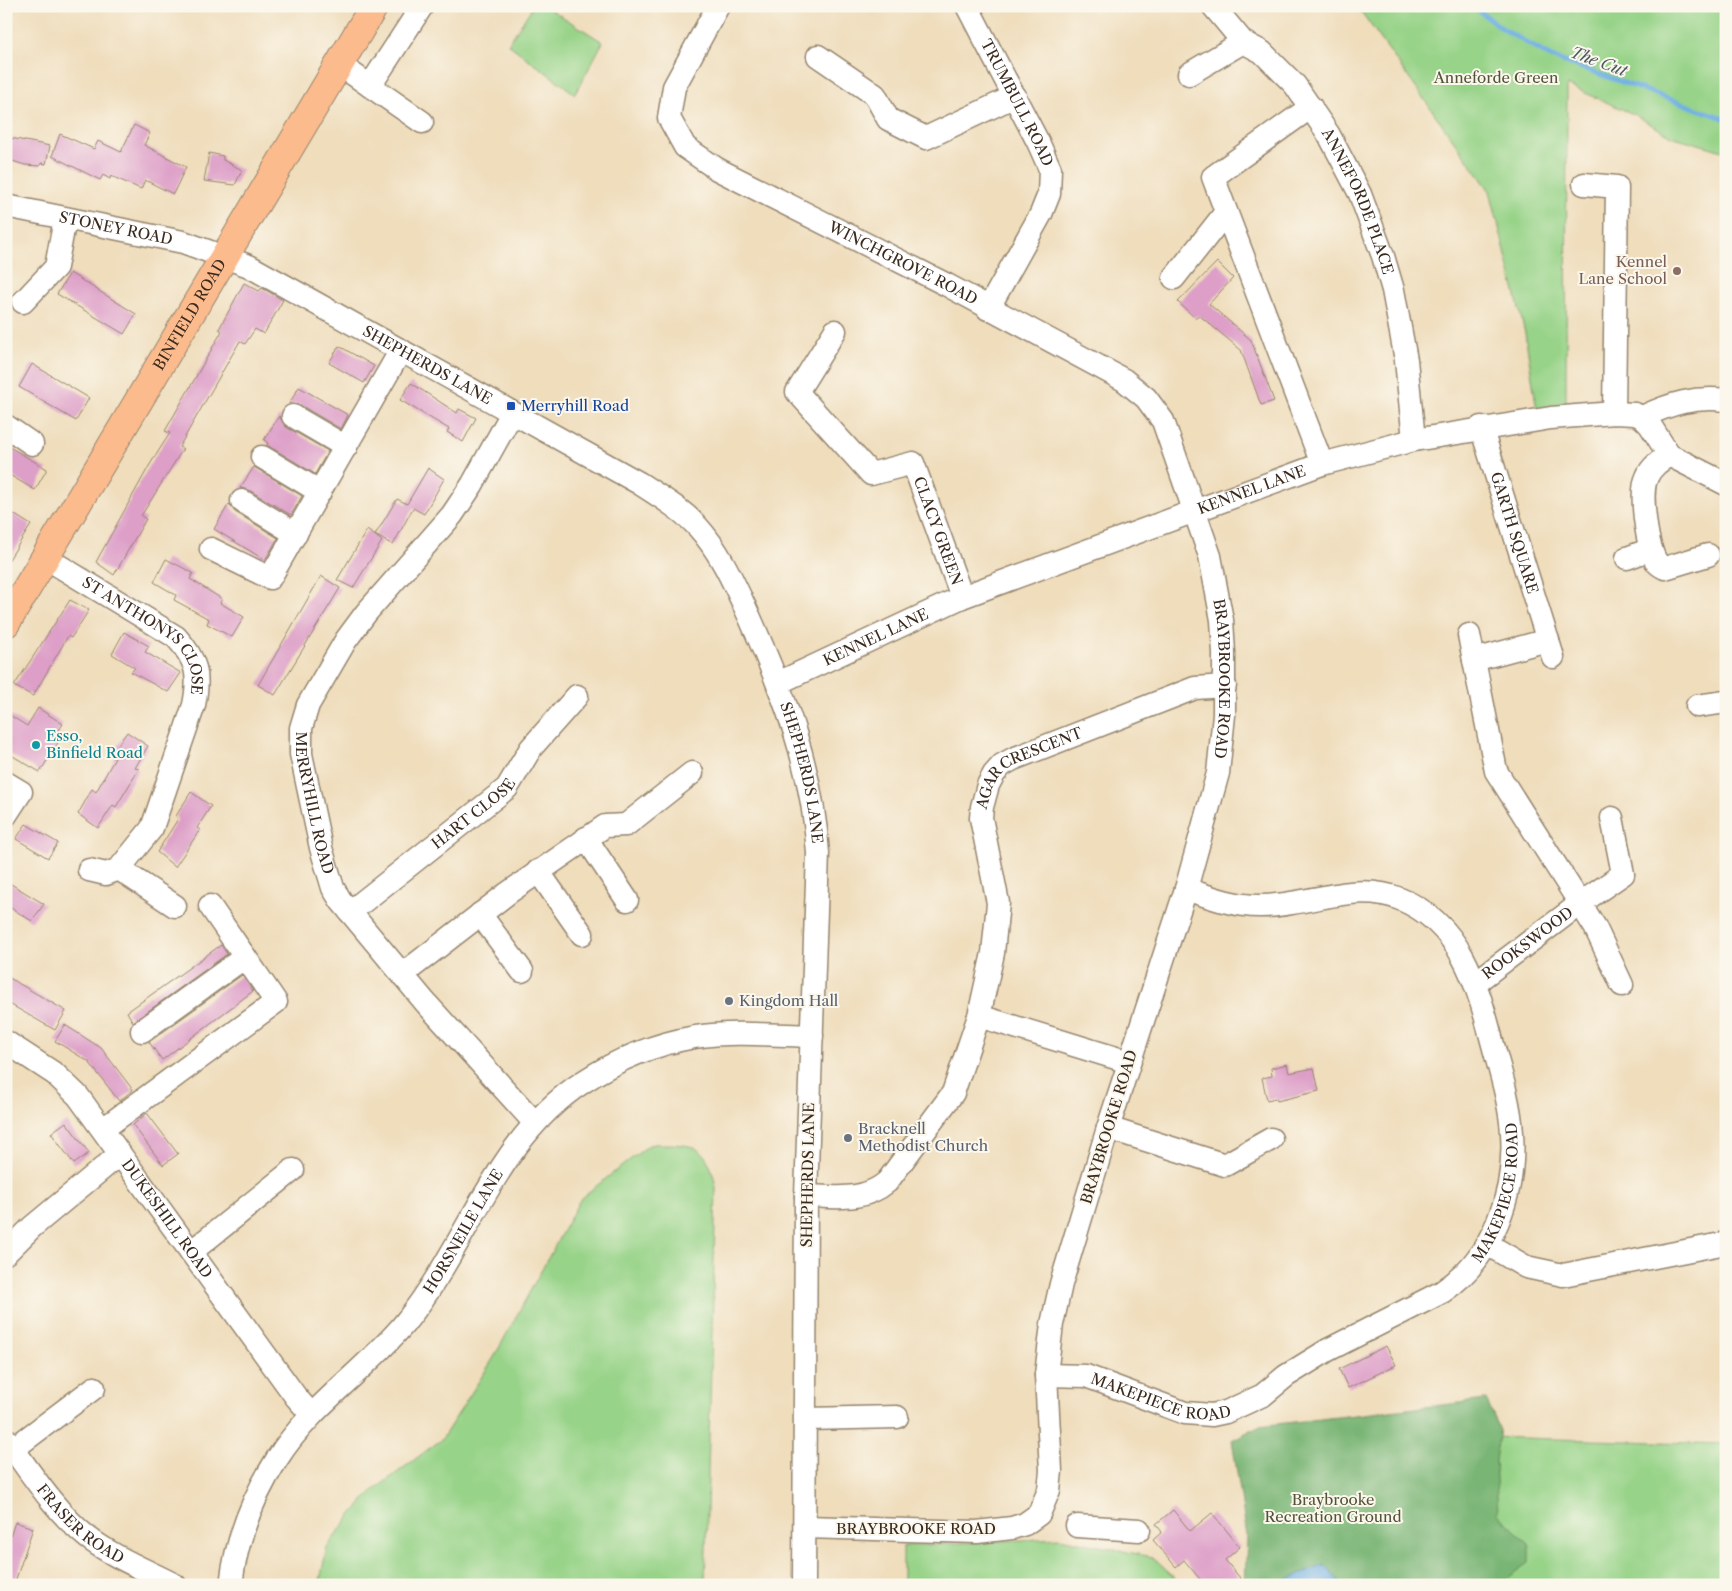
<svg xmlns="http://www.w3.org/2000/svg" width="1732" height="1591" font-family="'Libre Caslon Text',serif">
<rect width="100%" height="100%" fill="#fbf7ec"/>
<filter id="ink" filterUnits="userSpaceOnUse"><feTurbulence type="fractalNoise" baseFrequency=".02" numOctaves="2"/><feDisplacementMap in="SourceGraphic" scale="10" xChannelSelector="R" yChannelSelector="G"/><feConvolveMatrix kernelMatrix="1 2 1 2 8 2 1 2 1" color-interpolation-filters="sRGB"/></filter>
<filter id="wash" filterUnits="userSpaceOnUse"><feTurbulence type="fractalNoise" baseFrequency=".0096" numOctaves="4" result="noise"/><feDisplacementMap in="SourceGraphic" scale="20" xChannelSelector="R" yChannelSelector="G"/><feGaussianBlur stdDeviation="1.12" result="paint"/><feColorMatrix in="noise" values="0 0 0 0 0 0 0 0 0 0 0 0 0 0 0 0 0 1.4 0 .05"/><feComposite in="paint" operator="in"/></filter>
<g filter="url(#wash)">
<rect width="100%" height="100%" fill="#efddbc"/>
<path fill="#97d388" stroke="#697e53" d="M 533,6 L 545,6 L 603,42 L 575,94 L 508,44 Z
M 1357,6 L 1726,6 L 1726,152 L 1671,136 L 1633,114 L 1567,85 L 1566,407 L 1537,410 L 1525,333 L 1490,191 Z
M 655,1144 C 696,1144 707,1144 716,1187 L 705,1585 L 319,1585 L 327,1547 L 352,1514 L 374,1490 L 442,1439 L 493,1359 L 581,1198 L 649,1145 Z
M 1249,1430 L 1726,1444 L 1726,1585 L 1253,1585 L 1257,1569 Z
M 1060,1538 L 1152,1557 L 1182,1585 L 903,1585 L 903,1546 Z"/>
<path fill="#79b574" stroke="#5a7049" d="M 1486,1400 L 1500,1429 L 1495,1460 L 1498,1514 L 1529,1544 L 1529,1563 L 1498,1585 L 1465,1585 L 1443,1579 L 1442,1585 L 1245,1585 L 1247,1536 L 1232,1440 L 1259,1426 Z"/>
<path fill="#71b0e4" stroke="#566d81" d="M 1325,1565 L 1342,1585 L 1276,1585 L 1278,1583 Z"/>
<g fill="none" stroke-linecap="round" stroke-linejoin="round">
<path stroke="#71b0e4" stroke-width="5" d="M 1473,6 L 1503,29 L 1551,57 L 1726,119"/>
</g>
<g id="blocks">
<path fill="#dd9ec8" d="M 134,125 L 150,133 L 144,145 L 186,167 L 173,194 L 145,180 L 141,189 L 111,176 L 110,179 L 103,175 L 100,180 L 52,156 L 60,134 L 94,149 L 98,141 L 121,152 Z
M 6,137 L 50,146 L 46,164 L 41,163 L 40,166 L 25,165 L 6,159 Z
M 209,153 L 223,156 L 223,160 L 242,170 L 235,185 L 204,181 Z
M 1217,262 L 1233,278 L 1209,304 L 1251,340 L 1274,401 L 1261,405 L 1241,350 L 1199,315 L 1195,318 L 1178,302 Z
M 70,273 L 136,314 L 124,334 L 57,294 Z
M 244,283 L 259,291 L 262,288 L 283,300 L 264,334 L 255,329 L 245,344 L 240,341 L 179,447 L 183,449 L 141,516 L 146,519 L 114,575 L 96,562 L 149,466 L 170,433 L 165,431 L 222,331 L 219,329 Z
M 339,346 L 374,366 L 364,383 L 329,363 Z
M 32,364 L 89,398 L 76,421 L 19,387 Z
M 411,383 L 457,413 L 459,409 L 476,418 L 463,442 L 447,432 L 449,429 L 400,400 Z
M 299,387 L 348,415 L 341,429 L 300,405 L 289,404 Z
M 279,416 L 286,427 L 328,451 L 315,474 L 267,445 L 268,443 L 264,440 Z
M 6,445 L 47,469 L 35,490 L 6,473 Z
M 254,467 L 302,496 L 291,515 L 249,490 L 240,488 Z
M 428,468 L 444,479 L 424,514 L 413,508 L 393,545 L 375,535 L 397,499 L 407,504 Z
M 229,504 L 235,512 L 278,538 L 265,560 L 214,529 Z
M 12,513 L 31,525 L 6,564 L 6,521 Z
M 367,530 L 382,541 L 353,588 L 337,580 Z
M 166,559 L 193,573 L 190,579 L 222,599 L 220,603 L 244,617 L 232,637 L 207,624 L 209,619 L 174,600 L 176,595 L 154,582 Z
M 321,576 L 340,588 L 275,695 L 258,685 Z
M 70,600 L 89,610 L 71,638 L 68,636 L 33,696 L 14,686 Z
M 124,632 L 149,646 L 145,652 L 181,673 L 168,692 L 131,672 L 135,668 L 112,654 Z
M 38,708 L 63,724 L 57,733 L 62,736 L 40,772 L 6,752 L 6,713 L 27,726 Z
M 127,732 L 148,746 L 135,768 L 139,769 L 116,807 L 113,805 L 98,828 L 78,814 L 92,789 L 96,792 L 115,758 L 110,756 Z
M 191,792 L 211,806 L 197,828 L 200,830 L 175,867 L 157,852 L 178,819 L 176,816 Z
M 26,824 L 58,843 L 48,858 L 16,839 Z
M 6,881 L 44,904 L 32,921 L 6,905 Z
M 221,945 L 227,954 L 133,1022 L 127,1012 Z
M 242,975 L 253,991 L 162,1060 L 149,1042 Z
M 6,976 L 66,1011 L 55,1030 L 6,1002 Z
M 65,1025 L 101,1048 L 133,1090 L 119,1101 L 89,1062 L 55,1041 Z
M 1287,1064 L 1289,1073 L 1314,1068 L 1319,1091 L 1277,1101 L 1276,1098 L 1267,1100 L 1262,1078 L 1272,1076 L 1271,1068 Z
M 147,1113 L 178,1154 L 163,1165 L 133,1125 Z
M 66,1122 L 89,1153 L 74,1164 L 51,1133 Z
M 1386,1346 L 1396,1365 L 1348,1388 L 1339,1369 Z
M 1173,1510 L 1190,1531 L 1212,1513 L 1240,1547 L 1225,1560 L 1246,1585 L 1205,1585 L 1184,1560 L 1176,1567 L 1153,1540 L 1162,1532 L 1156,1524 Z
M 15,1522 L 33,1528 L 14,1585 L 6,1585 L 6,1549 Z"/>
</g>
</g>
<g filter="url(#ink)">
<use href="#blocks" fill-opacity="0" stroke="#95846d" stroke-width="1"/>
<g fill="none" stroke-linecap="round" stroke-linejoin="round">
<g stroke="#95846d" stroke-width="25">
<g id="minor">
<path id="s1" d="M 718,6 L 674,87 L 669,118 L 685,147 L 717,169 L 947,285 L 1124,380 L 1146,398 L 1163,421 L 1210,556 L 1222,620 L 1224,653 L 1224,715 L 1218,773 L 1186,889 L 1108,1128 L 1061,1284 L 1052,1324 L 1046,1375 L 1051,1471 L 1049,1490 L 1039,1514 L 1025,1524 L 1012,1528 L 977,1532 L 805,1527"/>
<path id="s2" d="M 967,6 L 1038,142 L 1050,169 L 1049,194 L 1041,214 L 988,309"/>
<path id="s3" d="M 1213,6 L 1243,42 L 1262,52 L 1295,85 L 1329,135 L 1360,194 L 1383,256 L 1393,290 L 1406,360 L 1414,440"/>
<path d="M 818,56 L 875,95 L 888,119 L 926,138 L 1015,96"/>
<path d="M 340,65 L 422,122"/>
<path d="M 1189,74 L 1243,42"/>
<path d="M 370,86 L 422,6"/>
<path d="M 1311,107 L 1213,177 L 1322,464"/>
<path d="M 1584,184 L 1617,187 L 1614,413"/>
<path id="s4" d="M 6,206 L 183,242 L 249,266 L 639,483 C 659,496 681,509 697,526 C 721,552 735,586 750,618 C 785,697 812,766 818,853 L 806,1196 L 804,1585"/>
<path d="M 1174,278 L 1226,212"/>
<path d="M 23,302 L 56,267 L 65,219"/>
<path id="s5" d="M 835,331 L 797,392 L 871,474 L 913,463 L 962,597"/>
<path id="s6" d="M 512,413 L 472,485 L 452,515 L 366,613 L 346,640 L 308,705 L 301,728 L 301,754 L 321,848 L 333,888 L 341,901 L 425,1002 L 534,1122"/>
<path d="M 293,416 L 346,447"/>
<path d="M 1642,417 C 1670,404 1695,396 1726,400"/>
<path d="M 6,426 L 32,444"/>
<path id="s7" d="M 1481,427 L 1553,657"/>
<path d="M 1669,455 C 1660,461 1651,467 1647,477 C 1639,493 1647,546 1656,561 C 1658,565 1661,566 1665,568 L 1708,555"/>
<path d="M 262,457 L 320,492"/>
<path d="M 242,501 L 296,534"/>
<path d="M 211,549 L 270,578 L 401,350"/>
<path id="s8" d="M 46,558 L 176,637 C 197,660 200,675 194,705 L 152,828 L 119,869 L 106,874 L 89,870"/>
<path d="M 1627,558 L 1651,549"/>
<path d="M 1469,635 L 1496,771 L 1595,927 L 1622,985"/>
<path d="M 1474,660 L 1548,640"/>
<path id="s9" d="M 778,683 L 962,597 L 1322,464 L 1414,440 L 1551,418 L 1614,413 L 1635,414 L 1642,417 L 1650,425 L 1669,455 L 1726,484"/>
<path d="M 1697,706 L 1726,702"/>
<path d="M 6,783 L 21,792 L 6,815"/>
<path d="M 586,838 L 627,900"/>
<path d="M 119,869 L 175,906"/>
<path d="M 538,871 L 582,934"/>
<path id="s10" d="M 350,912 L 507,788 L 531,748 L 577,696"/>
<path d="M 480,914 L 522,971"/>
<path d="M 403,974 L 508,893 L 605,826 L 626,825 L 692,773"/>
<path id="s11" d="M 1475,983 L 1581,903 L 1623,874 L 1612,818"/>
<path d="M 979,1016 L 1129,1062"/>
<path d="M 142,1031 L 245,957"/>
<path id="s12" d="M 6,1042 L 55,1074 L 78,1096 L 296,1397 L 311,1414"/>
<path d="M 1108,1128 L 1225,1165 L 1271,1139"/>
<path d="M 103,1129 L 276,1002 L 210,906"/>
<path id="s13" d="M 806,1196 C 836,1197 863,1202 887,1182 L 953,1093 L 979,1016 L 993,953 L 998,903 L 981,818 L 982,807 L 988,785 L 994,774 L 1002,765 L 1013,759 L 1195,688 L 1225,686"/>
<path d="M 1487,1244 L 1526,1267 L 1563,1275 L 1726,1243"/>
<path d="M 191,1252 L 293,1170"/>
<path d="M 6,1253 L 32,1227 L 120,1154"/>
<path id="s14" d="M 1046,1375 L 1086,1376 L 1185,1413 L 1212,1415 L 1226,1412 L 1263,1395 L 1286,1376 L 1328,1350 L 1442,1292 C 1493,1258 1516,1193 1512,1133 C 1510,1102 1500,1071 1492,1041 C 1477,983 1460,923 1400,899 C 1354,880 1306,907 1259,906 C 1233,906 1210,897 1186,889"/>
<path d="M 807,1419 L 897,1417"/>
<path id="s15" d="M 6,1439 C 31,1473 54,1510 87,1537 C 113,1557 146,1570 175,1585"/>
<path d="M 13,1449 L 94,1388"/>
<path d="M 1077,1526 L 1139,1530"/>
<path id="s16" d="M 231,1585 C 236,1540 253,1497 277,1459 C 310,1406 364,1372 404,1324 C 468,1246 495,1139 583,1082 C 616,1060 655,1044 695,1037 C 732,1031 774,1035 812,1036"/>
</g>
</g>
<g stroke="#95846d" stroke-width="30">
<g id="major">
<path id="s17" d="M 6,623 L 374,6"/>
</g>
</g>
<use href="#minor" stroke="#fff" stroke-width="22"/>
<use href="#major" stroke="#fbbb8d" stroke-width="28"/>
</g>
</g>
<circle fill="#8d6e63" stroke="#fbf7ec" stroke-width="2" cx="1677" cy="271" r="5"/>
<rect fill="#1a4fb4" stroke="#fbf7ec" stroke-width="2" x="506" y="401" width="10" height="10" rx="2.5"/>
<circle fill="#0f9aa8" stroke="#fbf7ec" stroke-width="2" cx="36" cy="745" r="5"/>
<g fill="#6b7280" stroke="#fbf7ec" stroke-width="2">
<circle cx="729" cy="1001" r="5"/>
<circle cx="848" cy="1138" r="5"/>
</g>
<g text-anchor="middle" stroke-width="4" stroke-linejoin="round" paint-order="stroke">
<g font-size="15" fill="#525438" stroke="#fbf7ec">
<text x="1496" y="83">Anneforde Green</text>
<text x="1333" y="1505">Braybrooke<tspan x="1333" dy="17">Recreation Ground</tspan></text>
</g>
<g font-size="15" fill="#3b2a1e" stroke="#fbf7ec">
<text dy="5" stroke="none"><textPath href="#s2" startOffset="109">TRUMBULL ROAD</textPath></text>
<text dy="5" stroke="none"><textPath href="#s3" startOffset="248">ANNEFORDE PLACE</textPath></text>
<text dy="5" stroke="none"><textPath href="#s4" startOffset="112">STONEY ROAD</textPath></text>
<text dy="5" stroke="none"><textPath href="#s1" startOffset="404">WINCHGROVE ROAD</textPath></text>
<text dy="5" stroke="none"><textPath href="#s17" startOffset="359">BINFIELD ROAD</textPath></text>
<text dy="5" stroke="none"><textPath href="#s4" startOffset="455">SHEPHERDS LANE</textPath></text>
<text dy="5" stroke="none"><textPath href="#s9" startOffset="512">KENNEL LANE</textPath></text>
<text dy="5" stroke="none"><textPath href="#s5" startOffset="298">CLACY GREEN</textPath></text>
<text dy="5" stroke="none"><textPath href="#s7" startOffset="111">GARTH SQUARE</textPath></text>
<text dy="5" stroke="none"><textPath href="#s9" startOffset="108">KENNEL LANE</textPath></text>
<text dy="5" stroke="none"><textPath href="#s8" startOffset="130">ST ANTHONYS CLOSE</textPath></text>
<text dy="5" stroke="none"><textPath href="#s1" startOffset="978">BRAYBROOKE ROAD</textPath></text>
<text dy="5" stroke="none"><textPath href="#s4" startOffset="1040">SHEPHERDS LANE</textPath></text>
<text dy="5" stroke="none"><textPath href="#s13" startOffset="555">AGAR CRESCENT</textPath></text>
<text dy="5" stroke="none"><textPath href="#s6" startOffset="458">MERRYHILL ROAD</textPath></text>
<text dy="5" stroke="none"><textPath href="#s10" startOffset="158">HART CLOSE</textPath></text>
<text dy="5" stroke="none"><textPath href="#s11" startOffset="66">ROOKSWOOD</textPath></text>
<text transform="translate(1109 1127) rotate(-73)" y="5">BRAYBROOKE ROAD</text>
<text transform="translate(808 1175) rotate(-89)" y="5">SHEPHERDS LANE</text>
<text dy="5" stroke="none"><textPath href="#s14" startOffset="554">MAKEPIECE ROAD</textPath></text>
<text dy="5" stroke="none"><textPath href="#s12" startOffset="242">DUKESHILL ROAD</textPath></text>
<text dy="5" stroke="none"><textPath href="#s16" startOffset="431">HORSNEILE LANE</textPath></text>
<text dy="5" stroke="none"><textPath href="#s14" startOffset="119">MAKEPIECE ROAD</textPath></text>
<text dy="5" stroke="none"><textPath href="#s15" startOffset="114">FRASER ROAD</textPath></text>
<text x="916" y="1534">BRAYBROOKE ROAD</text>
</g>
<g font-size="15" fill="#785e54" stroke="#fbf7ec" text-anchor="end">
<text x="1667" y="267">Kennel<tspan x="1667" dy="17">Lane School</tspan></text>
</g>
<g font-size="15" fill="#164399" stroke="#fbf7ec" text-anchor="start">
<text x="521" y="411">Merryhill Road</text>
</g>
<g font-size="15" fill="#0d838f" stroke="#fbf7ec" text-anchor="start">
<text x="46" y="741">Esso,<tspan x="46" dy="17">Binfield Road</tspan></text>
</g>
<g font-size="15" fill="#5b616d" stroke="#fbf7ec" text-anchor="start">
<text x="739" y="1006">Kingdom Hall</text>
<text x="858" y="1134">Bracknell<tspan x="858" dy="17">Methodist Church</tspan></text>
</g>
<g font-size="16" font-style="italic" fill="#4e5963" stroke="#fbf7ec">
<text transform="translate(1599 61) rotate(20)" y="6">The Cut</text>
</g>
</g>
<rect width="1732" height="1591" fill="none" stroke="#fbf7ec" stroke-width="25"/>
</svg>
